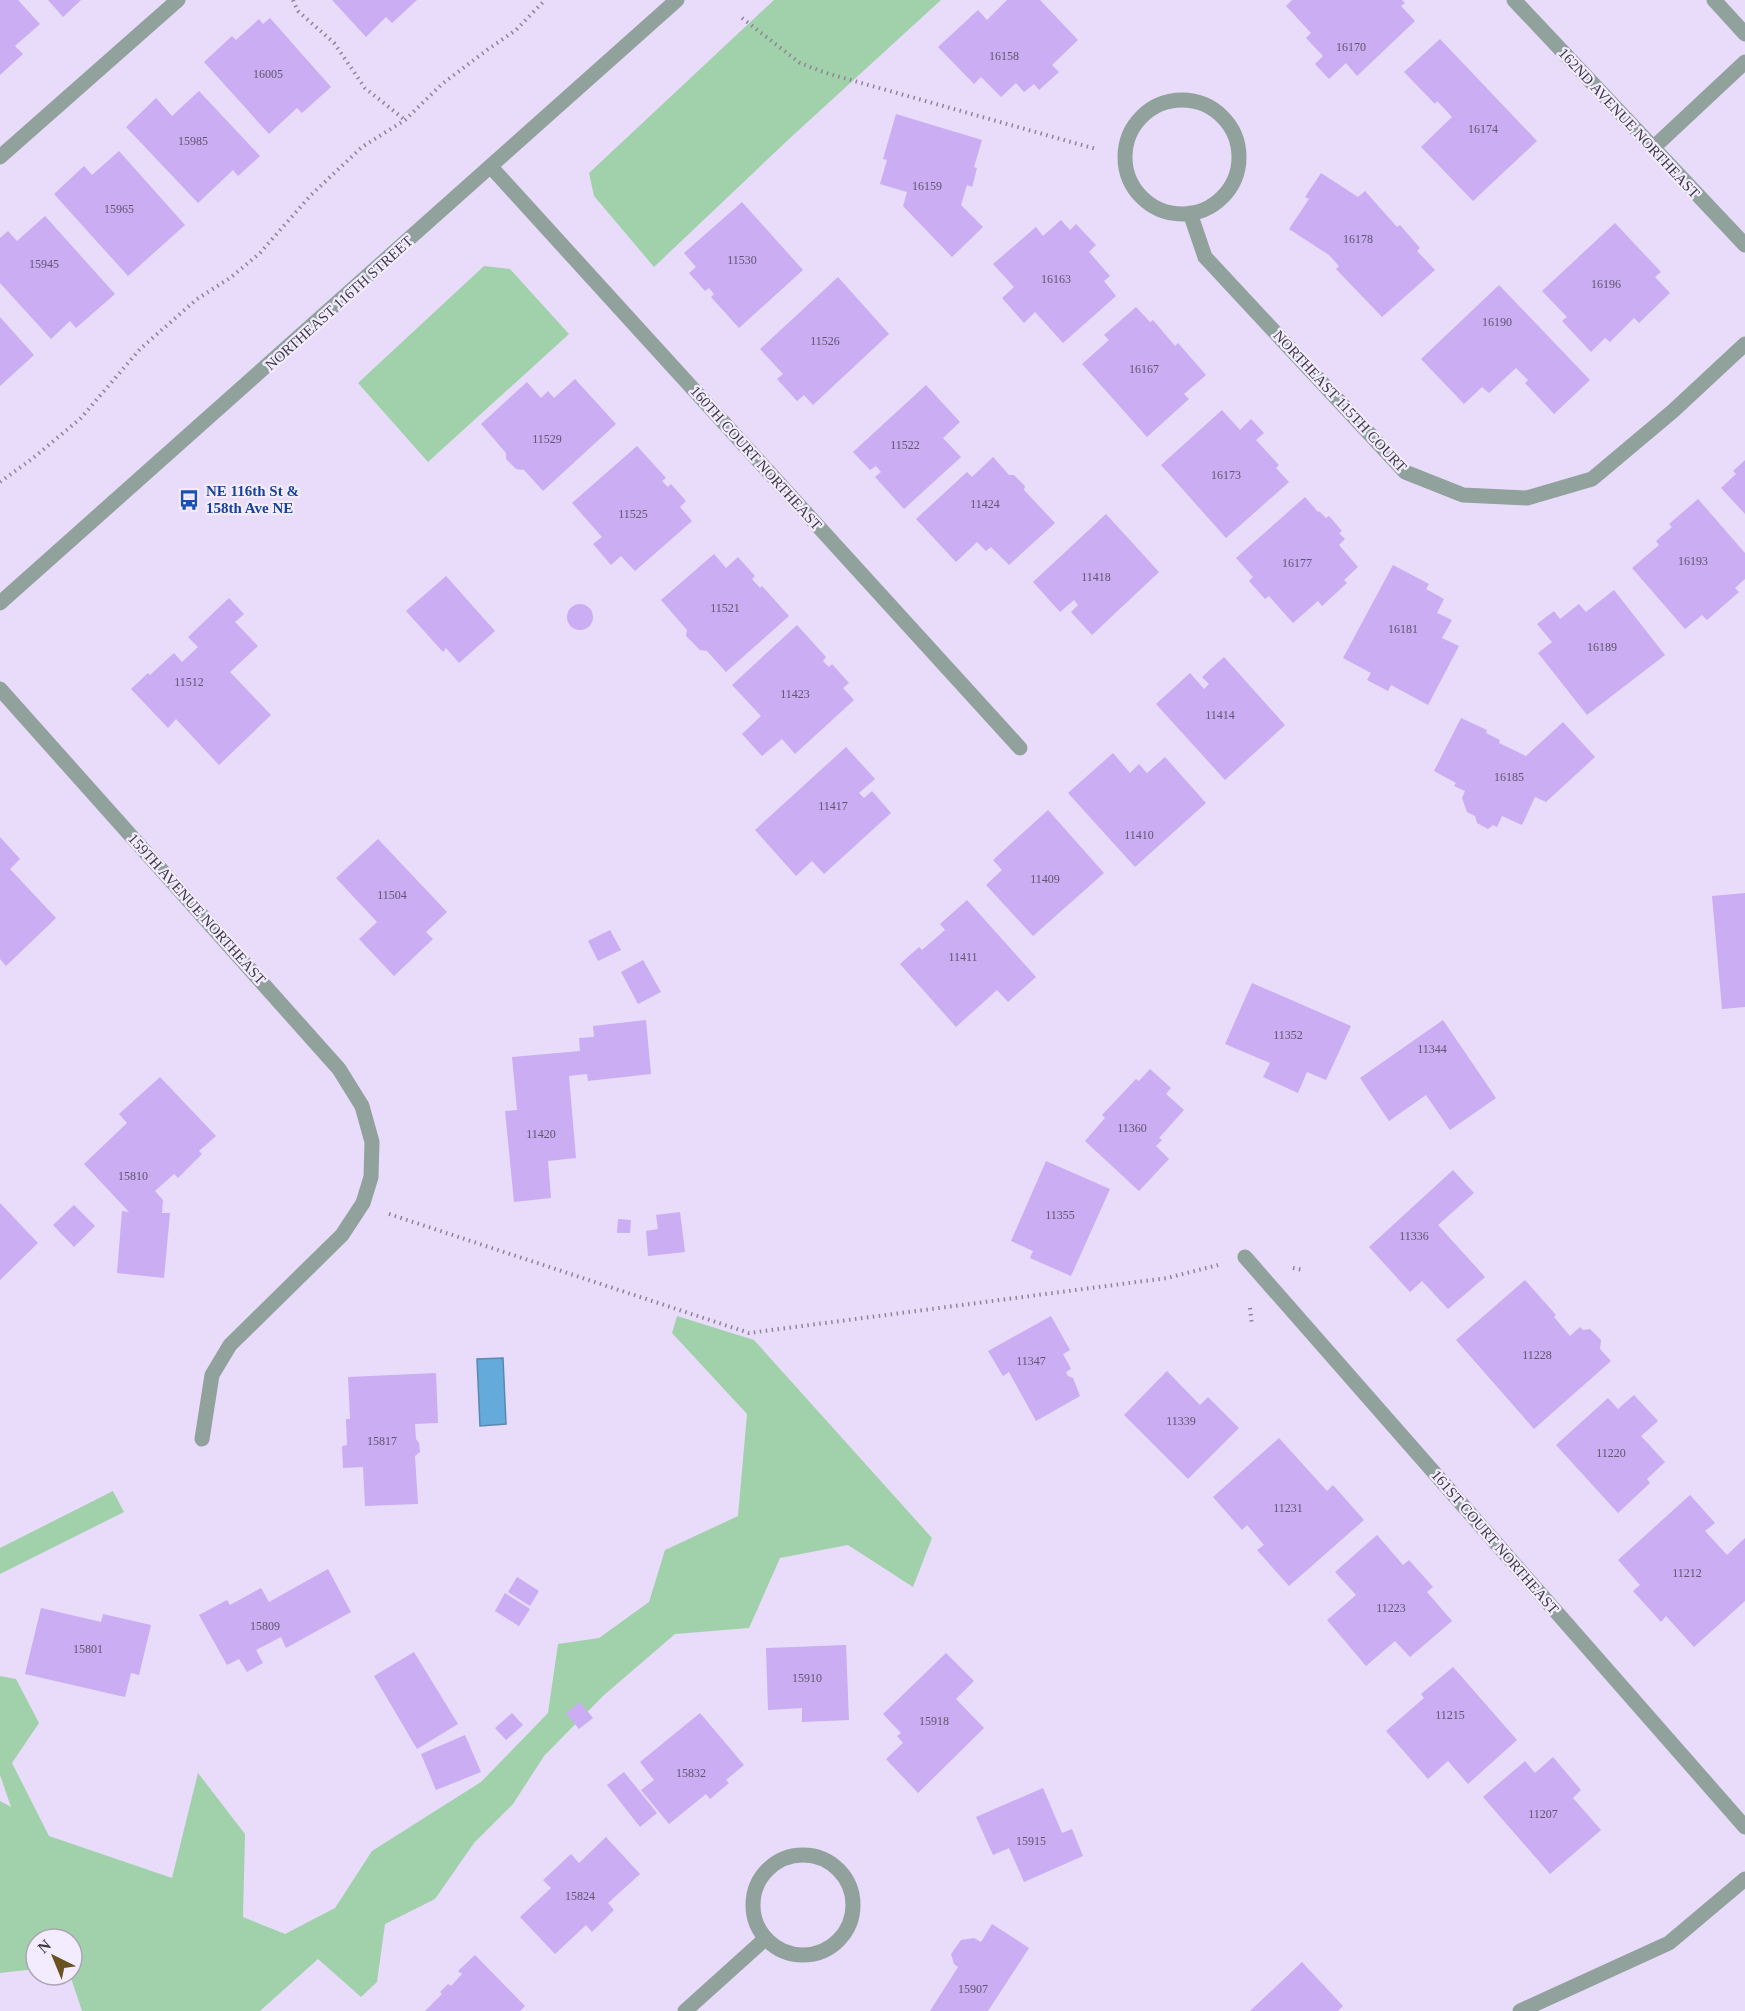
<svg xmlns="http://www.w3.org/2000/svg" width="1745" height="2011" font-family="Georgia,serif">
<rect width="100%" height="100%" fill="#e8dcfa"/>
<path fill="#a1d1aa" d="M 774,0 L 941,0 L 789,139 L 654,267 L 594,196 L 589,173 Z
M 484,266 L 510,269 L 569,334 L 428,462 L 358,383 Z
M 677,1316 L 754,1340 L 932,1538 L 913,1587 L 848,1545 L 780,1558 L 749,1628 L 675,1634 L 603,1696 L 544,1756 L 513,1804 L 474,1843 L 435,1899 L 385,1924 L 377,1982 L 361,1997 L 318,1959 L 260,2011 L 82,2011 L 70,1975 L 72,1975 L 72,1939 L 36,1939 L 36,1969 L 0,1973 L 0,1801 L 11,1807 L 0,1775 L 0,1676 L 16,1679 L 39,1723 L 12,1763 L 49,1836 L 172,1878 L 198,1773 L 245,1834 L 243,1917 L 285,1934 L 335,1908 L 372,1851 L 481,1782 L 548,1713 L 558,1644 L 599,1638 L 649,1602 L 665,1550 L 738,1516 L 747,1414 L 672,1333 Z
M 113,1491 L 124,1512 L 0,1574 L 0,1548 Z"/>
<path fill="#64abdb" stroke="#5989ae" stroke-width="1.5" d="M 503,1358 L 506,1424 L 480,1426 L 477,1359 Z"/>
<path fill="#caadf2" d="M 0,0 L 18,0 L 40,24 L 15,46 L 23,54 L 0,75 Z
M 48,0 L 81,0 L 63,17 Z
M 332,0 L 417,0 L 392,23 L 386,17 L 366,37 Z
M 1007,0 L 1040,0 L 1078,40 L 1052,65 L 1059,72 L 1039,90 L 1034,84 L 1024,92 L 1016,83 L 1001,97 L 981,77 L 974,84 L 938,47 L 978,10 L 987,20 Z
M 1292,0 L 1402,0 L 1405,3 L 1401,6 L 1415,21 L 1357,76 L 1346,63 L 1329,79 L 1315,64 L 1323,56 L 1306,38 L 1311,33 L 1286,6 Z
M 270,18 L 331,87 L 302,113 L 297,108 L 269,134 L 204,62 L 232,36 L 236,40 L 259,19 L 263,24 Z
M 1440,39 L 1537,141 L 1473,201 L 1421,147 L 1452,117 L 1437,101 L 1435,104 L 1404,72 Z
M 199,91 L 260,156 L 238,176 L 233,170 L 198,203 L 126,127 L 156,98 L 172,116 Z
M 896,114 L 982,140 L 974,167 L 977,168 L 972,187 L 967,185 L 961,205 L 983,227 L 952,257 L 903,206 L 907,192 L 880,184 L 887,160 L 883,159 Z
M 119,151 L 185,225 L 128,276 L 54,194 L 84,166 L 92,175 Z
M 1321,173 L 1358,197 L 1365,191 L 1397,227 L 1400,225 L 1420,248 L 1417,251 L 1435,270 L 1382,317 L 1336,269 L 1339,266 L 1329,255 L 1289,229 L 1309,199 L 1305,197 Z
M 742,202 L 803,270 L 739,328 L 711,297 L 714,294 L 709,288 L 705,291 L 689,273 L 696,267 L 684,253 Z
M 45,216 L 115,294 L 76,328 L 70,321 L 51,339 L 0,283 L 0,238 L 8,231 L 17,241 Z
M 1061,220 L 1070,230 L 1076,224 L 1096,245 L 1089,252 L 1110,276 L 1104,281 L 1116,296 L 1063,343 L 1035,312 L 1024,323 L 1002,298 L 1014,287 L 993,264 L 1036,227 L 1043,236 Z
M 1615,223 L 1661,272 L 1655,277 L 1670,293 L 1639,323 L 1634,318 L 1610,342 L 1605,338 L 1591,352 L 1562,321 L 1567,317 L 1542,291 Z
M 838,277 L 889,334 L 813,405 L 804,395 L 797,401 L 777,379 L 783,374 L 760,349 Z
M 1499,285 L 1590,380 L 1554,414 L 1525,383 L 1528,380 L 1516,368 L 1489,393 L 1482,387 L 1464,404 L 1421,359 Z
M 1136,307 L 1150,322 L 1153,320 L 1175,346 L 1178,343 L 1206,375 L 1184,394 L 1189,399 L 1147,437 L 1082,364 L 1109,340 L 1104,335 Z
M 0,317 L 34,355 L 0,386 Z
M 575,379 L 616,424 L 543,491 L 524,470 L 516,469 L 506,459 L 506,453 L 481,424 L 527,382 L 541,398 L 548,391 L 554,398 Z
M 926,385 L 960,422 L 943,438 L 961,457 L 904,509 L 875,477 L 881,472 L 876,466 L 870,470 L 853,452 Z
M 1222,410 L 1240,430 L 1251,419 L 1264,433 L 1256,440 L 1279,465 L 1276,468 L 1289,482 L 1226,538 L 1161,465 Z
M 637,446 L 666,478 L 662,481 L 668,487 L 671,484 L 686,501 L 680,507 L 692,521 L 635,571 L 621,556 L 611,565 L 593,544 L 602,537 L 572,503 Z
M 993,457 L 1009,475 L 1014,475 L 1025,486 L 1024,490 L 1055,523 L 1009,565 L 991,547 L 986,551 L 977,542 L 956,562 L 916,519 L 967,472 L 972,477 Z
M 1745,460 L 1745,514 L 1721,488 L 1736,474 L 1733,471 Z
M 1305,497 L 1318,512 L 1319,511 L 1326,518 L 1329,516 L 1342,531 L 1339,533 L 1345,539 L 1339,545 L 1358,567 L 1344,580 L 1347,583 L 1322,606 L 1318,601 L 1293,623 L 1269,596 L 1265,599 L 1249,581 L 1253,577 L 1236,558 Z
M 1698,499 L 1745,553 L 1745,579 L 1735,588 L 1739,592 L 1707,620 L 1702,615 L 1685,629 L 1632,568 L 1659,545 L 1656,541 L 1672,527 L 1669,524 Z
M 1106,514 L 1159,572 L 1092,635 L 1071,612 L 1078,605 L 1074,600 L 1060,612 L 1033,582 Z
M 714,554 L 726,568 L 738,557 L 755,576 L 752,579 L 760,588 L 762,586 L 789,616 L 726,672 L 707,651 L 700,650 L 686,636 L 687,630 L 661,600 Z
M 1393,565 L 1429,584 L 1426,589 L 1444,599 L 1437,613 L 1452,620 L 1442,638 L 1459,646 L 1428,705 L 1391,685 L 1388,691 L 1367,680 L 1371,673 L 1343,658 Z
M 446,576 L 495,631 L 459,663 L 446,648 L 443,652 L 406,611 Z
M 1614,590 L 1665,655 L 1587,715 L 1538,653 L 1552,642 L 1537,624 L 1554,611 L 1560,619 L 1579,604 L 1586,612 Z
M 229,598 L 244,614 L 235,622 L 258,646 L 230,672 L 271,715 L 219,765 L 176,719 L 168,728 L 131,689 L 148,673 L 150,675 L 174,653 L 182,662 L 198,647 L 188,637 Z
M567 617a13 13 0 1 1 26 0a13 13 0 1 1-26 0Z
M 797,625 L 826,657 L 823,661 L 829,667 L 832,664 L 849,683 L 843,688 L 854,700 L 795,754 L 782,739 L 762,756 L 742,734 L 761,716 L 732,685 Z
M 1224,657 L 1285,725 L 1225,780 L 1156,704 L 1190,673 L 1204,689 L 1209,684 L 1202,677 Z
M 1461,718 L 1487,730 L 1486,733 L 1500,740 L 1499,743 L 1526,756 L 1563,722 L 1595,757 L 1546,802 L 1535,797 L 1522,825 L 1502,816 L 1497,827 L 1493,825 L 1488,829 L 1477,823 L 1475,816 L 1467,812 L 1462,798 L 1465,791 L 1454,786 L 1456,783 L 1434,771 Z
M 846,747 L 875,779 L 859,793 L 864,798 L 872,791 L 891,813 L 824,874 L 812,861 L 796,876 L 755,830 Z
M 1113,753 L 1130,773 L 1139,764 L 1147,773 L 1165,757 L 1206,803 L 1135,867 L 1068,793 Z
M 1048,810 L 1104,873 L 1033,936 L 986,885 L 1002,870 L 993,860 Z
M 0,837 L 20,859 L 10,869 L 56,918 L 6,966 L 0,959 Z
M 378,839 L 447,912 L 426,932 L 433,939 L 394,976 L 359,939 L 377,922 L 336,878 Z
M 1745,893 L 1745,1007 L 1722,1009 L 1712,896 Z
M 967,900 L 1036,977 L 1008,1002 L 997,990 L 956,1027 L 900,964 L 919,947 L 922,950 L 945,930 L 940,924 Z
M 610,930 L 621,950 L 598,961 L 588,941 Z
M 643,960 L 661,992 L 638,1004 L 621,972 Z
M 1252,983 L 1351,1026 L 1326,1080 L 1307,1072 L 1298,1093 L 1263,1077 L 1270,1063 L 1225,1044 Z
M 646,1020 L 651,1074 L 588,1081 L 587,1074 L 569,1076 L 576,1158 L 548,1161 L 551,1198 L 514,1202 L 505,1111 L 517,1110 L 512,1057 L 580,1051 L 579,1038 L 594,1037 L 593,1026 Z
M 1443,1020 L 1496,1098 L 1450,1130 L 1426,1095 L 1389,1121 L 1360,1078 Z
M 1150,1069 L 1171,1088 L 1166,1094 L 1184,1110 L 1159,1138 L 1162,1140 L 1156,1146 L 1169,1159 L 1139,1191 L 1085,1141 L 1105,1118 L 1102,1115 L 1136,1079 L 1139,1081 Z
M 160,1077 L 216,1136 L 199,1151 L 202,1154 L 178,1178 L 174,1174 L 155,1191 L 163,1200 L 162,1213 L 170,1213 L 164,1278 L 117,1273 L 122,1211 L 129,1212 L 84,1164 L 127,1123 L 119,1114 Z
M 1046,1161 L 1110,1189 L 1071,1276 L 1030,1258 L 1033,1251 L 1011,1241 Z
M 1453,1170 L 1474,1193 L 1438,1225 L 1485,1277 L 1448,1309 L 1422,1281 L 1410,1292 L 1369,1247 Z
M 0,1203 L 38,1243 L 0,1280 Z
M 74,1205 L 95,1226 L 74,1247 L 53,1225 Z
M 680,1212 L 685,1252 L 648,1256 L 646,1231 L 658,1229 L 656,1215 Z
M 618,1219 L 631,1220 L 630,1233 L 617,1233 Z
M 1525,1280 L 1556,1315 L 1554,1317 L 1570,1336 L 1580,1327 L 1583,1330 L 1590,1329 L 1601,1340 L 1600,1349 L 1611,1361 L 1534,1429 L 1456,1340 Z
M 1051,1316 L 1070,1350 L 1063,1354 L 1071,1369 L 1066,1372 L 1068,1376 L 1073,1378 L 1080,1396 L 1036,1421 L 1009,1372 L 1003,1376 L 988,1351 Z
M 1167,1371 L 1200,1405 L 1208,1397 L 1239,1428 L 1188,1479 L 1124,1415 Z
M 436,1373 L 438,1423 L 415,1424 L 416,1439 L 419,1443 L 420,1452 L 415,1456 L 418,1504 L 365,1506 L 363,1467 L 343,1468 L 342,1446 L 347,1445 L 346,1419 L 350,1419 L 348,1377 Z
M 1634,1395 L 1658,1421 L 1641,1436 L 1665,1462 L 1647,1479 L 1650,1483 L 1618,1513 L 1556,1445 L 1608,1398 L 1618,1409 Z
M 1279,1438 L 1327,1491 L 1333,1485 L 1364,1520 L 1289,1586 L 1257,1550 L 1264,1545 L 1247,1525 L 1242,1530 L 1213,1497 Z
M 1690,1495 L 1715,1523 L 1705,1531 L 1727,1555 L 1745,1538 L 1745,1601 L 1694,1647 L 1666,1616 L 1661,1622 L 1633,1591 L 1640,1585 L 1618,1560 Z
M 1377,1535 L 1403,1565 L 1409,1560 L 1433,1587 L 1427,1592 L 1452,1621 L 1410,1657 L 1395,1641 L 1366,1666 L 1327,1620 L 1356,1595 L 1335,1572 Z
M 328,1569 L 351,1612 L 286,1648 L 281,1637 L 256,1650 L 263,1663 L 247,1672 L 239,1659 L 227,1665 L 199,1615 L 227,1600 L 230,1605 L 261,1588 L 269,1602 Z
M 517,1577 L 539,1591 L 530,1606 L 508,1592 Z
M 505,1593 L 530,1609 L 519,1626 L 495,1611 Z
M 41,1608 L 101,1622 L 103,1614 L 151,1625 L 139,1675 L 131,1673 L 125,1697 L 25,1674 Z
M 846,1645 L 849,1720 L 802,1722 L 802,1708 L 768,1710 L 766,1648 Z
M 414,1652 L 458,1724 L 417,1749 L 374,1676 Z
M 946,1653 L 974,1681 L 956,1699 L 984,1728 L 918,1793 L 886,1759 L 903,1743 L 897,1736 L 901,1733 L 883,1714 Z
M 1453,1667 L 1517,1740 L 1468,1784 L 1448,1761 L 1428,1779 L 1386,1731 L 1424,1698 L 1421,1694 Z
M 580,1702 L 593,1718 L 579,1729 L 566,1713 Z
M 512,1713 L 523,1725 L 506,1740 L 495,1728 Z
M 700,1713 L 744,1765 L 726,1780 L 729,1783 L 710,1799 L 706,1794 L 669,1824 L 641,1790 L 654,1780 L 640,1762 Z
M 465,1735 L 481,1772 L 436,1790 L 421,1754 Z
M 1553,1757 L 1581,1790 L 1573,1798 L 1601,1830 L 1550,1874 L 1483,1797 L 1525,1761 L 1535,1773 Z
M 624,1772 L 657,1813 L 640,1827 L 607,1785 Z
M 1043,1788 L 1062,1833 L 1072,1829 L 1083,1856 L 1024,1882 L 1009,1848 L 993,1855 L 976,1817 Z
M 606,1837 L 640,1874 L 608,1903 L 614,1910 L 592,1932 L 586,1925 L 555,1954 L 520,1917 L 551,1888 L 543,1880 L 571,1854 L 579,1863 Z
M 992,1924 L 1029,1948 L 988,2011 L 930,2011 L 958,1967 L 954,1964 L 951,1954 L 961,1940 L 974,1938 L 981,1942 Z
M 475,1955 L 525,2006 L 520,2011 L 425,2011 L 442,1994 L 440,1992 L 448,1984 L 451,1986 L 462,1974 L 458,1971 Z
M 1302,1962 L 1343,2006 L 1338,2011 L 1250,2011 Z"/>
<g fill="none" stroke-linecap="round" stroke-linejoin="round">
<path stroke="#8d8699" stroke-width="4" stroke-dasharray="1.5 4.5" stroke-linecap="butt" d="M 293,0 L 298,11 L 334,43 L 365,88 L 405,120
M 742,18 L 800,63 L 826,73 L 1096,149
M 0,482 L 32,459 L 81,418 L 140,349 L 197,299 L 230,278 L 260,253 L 311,195 L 362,147 L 405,120 L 442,84 L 487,50 L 516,30 L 545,0
M 389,1214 L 749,1333 L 1167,1278 L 1218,1265
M 1293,1268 L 1303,1270
M 1250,1308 L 1252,1325"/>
<path stroke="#91a19c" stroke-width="15" d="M 1714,0 L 1745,34
M 1653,148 L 1745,62"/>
<path stroke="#91a19c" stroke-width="15" d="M1125 157a57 57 0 1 1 114 0a57 57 0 1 1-114 0Z
M 0,157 L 178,0
M 491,167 L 1020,748
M 1190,213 L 1205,257 L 1405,472 L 1463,495 L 1527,498 L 1592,479 L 1673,411 L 1745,344
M 0,689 L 339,1069 L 362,1106 L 372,1142 L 371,1177 L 363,1203 L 342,1235 L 230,1345 L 212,1375 L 202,1439
M 1245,1257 L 1745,1827
M753 1905a50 50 0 1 1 100 0a50 50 0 1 1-100 0Z
M 685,2011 L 766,1938
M 1520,2011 L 1669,1943 L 1745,1879"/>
<path stroke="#91a19c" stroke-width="15" d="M 1514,0 L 1745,245
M 0,603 L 677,0"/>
</g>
<defs>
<g id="bus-bare" transform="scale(1.62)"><path d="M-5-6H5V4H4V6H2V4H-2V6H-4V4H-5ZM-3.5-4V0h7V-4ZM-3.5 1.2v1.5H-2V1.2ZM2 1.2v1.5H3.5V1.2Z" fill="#1a4fb4" stroke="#f3ecfe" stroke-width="2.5" paint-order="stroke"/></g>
</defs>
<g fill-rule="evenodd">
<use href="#bus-bare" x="189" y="500"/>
</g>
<g text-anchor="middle" stroke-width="4.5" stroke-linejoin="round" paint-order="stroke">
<g font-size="12" fill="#615770">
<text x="1351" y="51">16170</text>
<text x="1004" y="60">16158</text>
<text x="268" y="78">16005</text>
<text x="1483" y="133">16174</text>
<text x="193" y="145">15985</text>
<text x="927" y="190">16159</text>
<text x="119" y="213">15965</text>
<text x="1358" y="243">16178</text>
<text x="742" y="264">11530</text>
<text x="44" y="268">15945</text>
<text x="1056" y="283">16163</text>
<text x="1606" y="288">16196</text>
<text x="1497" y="326">16190</text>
<text x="825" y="345">11526</text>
<text x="1144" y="373">16167</text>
<text x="547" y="443">11529</text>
<text x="905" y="449">11522</text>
<text x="1226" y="479">16173</text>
<text x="985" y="508">11424</text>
<text x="633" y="518">11525</text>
<text x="1693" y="565">16193</text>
<text x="1297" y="567">16177</text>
<text x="1096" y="581">11418</text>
<text x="725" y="612">11521</text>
<text x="1403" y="633">16181</text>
<text x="1602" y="651">16189</text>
<text x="189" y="686">11512</text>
<text x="795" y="698">11423</text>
<text x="1220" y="719">11414</text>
<text x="1509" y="781">16185</text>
<text x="833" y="810">11417</text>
<text x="1139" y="839">11410</text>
<text x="1045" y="883">11409</text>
<text x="392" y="899">11504</text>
<text x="963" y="961">11411</text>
<text x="1288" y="1039">11352</text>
<text x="1432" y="1053">11344</text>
<text x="1132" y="1132">11360</text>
<text x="541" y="1138">11420</text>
<text x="133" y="1180">15810</text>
<text x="1060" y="1219">11355</text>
<text x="1414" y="1240">11336</text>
<text x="1537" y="1359">11228</text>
<text x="1031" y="1365">11347</text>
<text x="1181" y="1425">11339</text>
<text x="382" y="1445">15817</text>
<text x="1611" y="1457">11220</text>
<text x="1288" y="1512">11231</text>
<text x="1687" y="1577">11212</text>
<text x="1391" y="1612">11223</text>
<text x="265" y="1630">15809</text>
<text x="88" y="1653">15801</text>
<text x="807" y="1682">15910</text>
<text x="1450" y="1719">11215</text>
<text x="934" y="1725">15918</text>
<text x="691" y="1777">15832</text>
<text x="1543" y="1818">11207</text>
<text x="1031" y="1845">15915</text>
<text x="580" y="1900">15824</text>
<text x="973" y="1993">15907</text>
</g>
<g font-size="15" fill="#3e3a45" stroke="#f3ecfe">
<text transform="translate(1629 123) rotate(47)" y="5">162ND AVENUE NORTHEAST</text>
<text transform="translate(339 303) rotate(-42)" y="5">NORTHEAST 116TH STREET</text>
<text transform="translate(1340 401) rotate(47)" y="5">NORTHEAST 115TH COURT</text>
<text transform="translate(756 458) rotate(48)" y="5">160TH COURT NORTHEAST</text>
<text transform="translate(197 909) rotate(48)" y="5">159TH AVENUE NORTHEAST</text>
<text transform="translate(1495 1542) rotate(49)" y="5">161ST COURT NORTHEAST</text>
</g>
<g font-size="15" font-weight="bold" fill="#164399" stroke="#f3ecfe" text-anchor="start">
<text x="206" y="496">NE 116th St &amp;<tspan x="206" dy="17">158th Ave NE</tspan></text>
</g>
</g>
<g transform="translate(54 1957) rotate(317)"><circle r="28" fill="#f3ecfe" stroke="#aba5b4" stroke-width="1.5"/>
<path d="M0-4.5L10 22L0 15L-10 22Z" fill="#695121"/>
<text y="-9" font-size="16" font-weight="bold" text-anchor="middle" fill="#3e3a45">N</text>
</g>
</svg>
